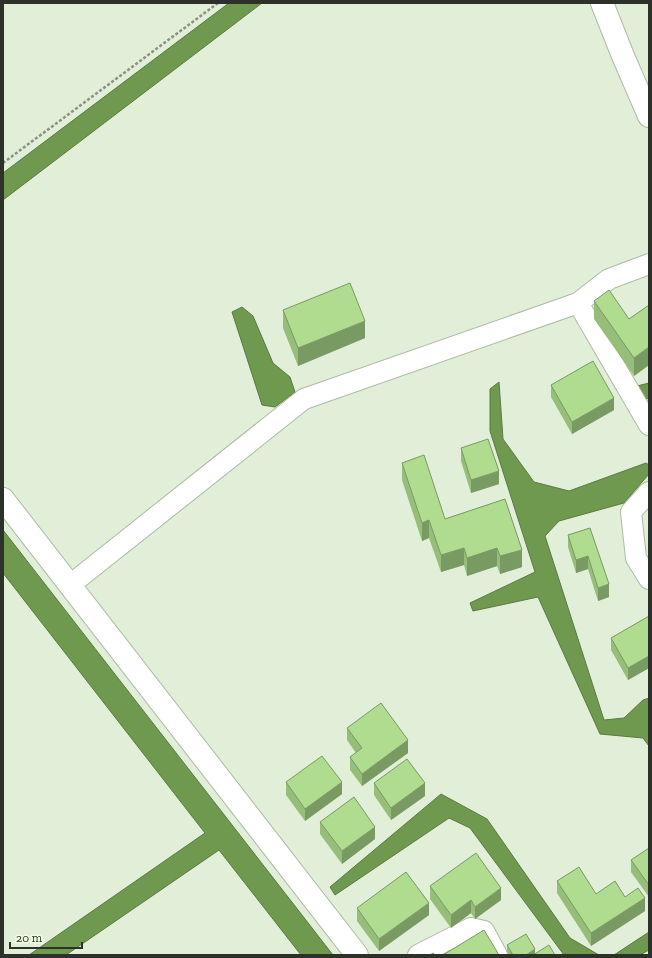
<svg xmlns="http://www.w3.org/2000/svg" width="652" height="958" font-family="'Zilla Slab',serif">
<rect width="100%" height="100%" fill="#e1eed8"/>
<path fill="#6f994e" stroke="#5b7a43" d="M 229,3 L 262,3 L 3,200 L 3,173 Z
M 242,307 L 253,316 L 273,363 L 290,377 L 295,392 L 275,407 L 262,405 L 232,312 Z
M 499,382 L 503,439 L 534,482 L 569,491 L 646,463 L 649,465 L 649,474 L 624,503 L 559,521 L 545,536 L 604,720 L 624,718 L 643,700 L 649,698 L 649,746 L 643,738 L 600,734 L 538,597 L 473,611 L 470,603 L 535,572 L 490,431 L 490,389 Z
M 649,383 L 649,398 L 644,400 L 637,386 Z
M 3,530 L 333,955 L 301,955 L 219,850 L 66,955 L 29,955 L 205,833 L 3,573 Z
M 441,794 L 487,819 L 570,938 L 599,955 L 564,955 L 470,828 L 449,818 L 335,895 L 330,887 Z
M 649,932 L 649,950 L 640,955 L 614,955 Z"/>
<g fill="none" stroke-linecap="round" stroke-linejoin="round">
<g stroke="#aebba5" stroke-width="22">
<path id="minor" d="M 578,303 L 649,425
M 649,492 L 631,512 L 636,558 L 649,579
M 70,585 L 304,399 L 578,303 L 609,279 L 649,264
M 418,955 L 471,928 L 484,931 L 497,955"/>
</g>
<g stroke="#aebba5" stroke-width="24">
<path id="tertiary" d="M 602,3 L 623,56 L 649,116
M 3,499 L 357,955"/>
</g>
<path stroke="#889182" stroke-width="2.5" stroke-dasharray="3 2" stroke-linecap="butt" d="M 3,163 L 218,3"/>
<use href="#minor" stroke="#fff" stroke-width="20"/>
<use href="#tertiary" stroke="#fff" stroke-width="22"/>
</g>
<path fill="#96bd7a" d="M 594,301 L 629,319 L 649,305 L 649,365 L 634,376 L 594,319 Z
M 283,310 L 365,338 L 298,366 L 283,328 Z
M 551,385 L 614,410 L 572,434 L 551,397 Z
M 461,448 L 499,484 L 471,493 L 461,461 Z
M 402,463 L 445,519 L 505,499 L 522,567 L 500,574 L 497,566 L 467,576 L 464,565 L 441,572 L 429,538 L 422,541 L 402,480 Z
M 590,528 L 609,597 L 598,601 L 588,569 L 576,573 L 568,547 L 568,535 Z
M 649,616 L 649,668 L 628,680 L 611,650 L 611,638 Z
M 347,728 L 408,753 L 362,786 L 350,770 L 350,757 L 356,753 L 347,740 Z
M 286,782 L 342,794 L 305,821 L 286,795 Z
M 374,783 L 425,796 L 391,820 L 374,795 Z
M 320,822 L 375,839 L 342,864 L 320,834 Z
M 649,848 L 649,897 L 631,872 L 631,860 Z
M 557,881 L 596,894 L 645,911 L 591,946 L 557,893 Z
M 430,886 L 501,900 L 475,919 L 471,913 L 451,928 L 430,899 Z
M 357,908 L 429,915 L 379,951 L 357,921 Z
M 507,945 L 535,954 L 555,955 L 509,955 L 507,951 Z"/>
<path fill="#7a9a63" d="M 365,321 L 365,338 L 298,366 L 298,348 Z
M 649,347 L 649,365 L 634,376 L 634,358 Z
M 614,398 L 614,410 L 572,434 L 572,422 Z
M 499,471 L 499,484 L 471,493 L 471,480 Z
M 429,520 L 429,538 L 422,541 L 422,523 Z
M 464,548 L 464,565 L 441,572 L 441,555 Z
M 497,548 L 497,566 L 467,576 L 467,558 Z
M 522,550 L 522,567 L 500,574 L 500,556 Z
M 588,556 L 588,569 L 576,573 L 576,560 Z
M 609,584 L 609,597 L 598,601 L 598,588 Z
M 649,656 L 649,668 L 628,680 L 628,668 Z
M 408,740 L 408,753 L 362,786 L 362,774 Z
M 342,782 L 342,794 L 305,821 L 305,809 Z
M 425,783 L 425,796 L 391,820 L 391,808 Z
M 375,827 L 375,839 L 342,864 L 342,851 Z
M 501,888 L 501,900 L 475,919 L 475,907 Z
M 645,898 L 645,911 L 591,946 L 591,933 Z
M 471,900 L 471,913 L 451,928 L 451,915 Z
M 429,903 L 429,915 L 379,951 L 379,939 Z
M 535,949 L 535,955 L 526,955 Z"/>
<path fill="#afdc8e" stroke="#7a9a63" d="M 350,283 L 365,321 L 298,348 L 283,310 Z
M 609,290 L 629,319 L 649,305 L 649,347 L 634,358 L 594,301 Z
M 593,361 L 614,398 L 572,422 L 551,385 Z
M 488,439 L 499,471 L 471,480 L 461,448 Z
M 424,455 L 445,519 L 505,499 L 522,550 L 500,556 L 497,548 L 467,558 L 464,548 L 441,555 L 429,520 L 422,523 L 402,463 Z
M 590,528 L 609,584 L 598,588 L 588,556 L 576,560 L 568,535 Z
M 649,616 L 649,656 L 628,668 L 611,638 Z
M 381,703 L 408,740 L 362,774 L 350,757 L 362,748 L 347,728 Z
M 322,756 L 342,782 L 305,809 L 286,782 Z
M 407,759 L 425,783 L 391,808 L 374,783 Z
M 354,797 L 375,827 L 342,851 L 320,822 Z
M 649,848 L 649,885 L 631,860 Z
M 476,853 L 501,888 L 475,907 L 471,900 L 451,915 L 430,886 Z
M 579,867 L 596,894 L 615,881 L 625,897 L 638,888 L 645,898 L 591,933 L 557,881 Z
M 406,872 L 429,903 L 379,939 L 357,908 Z
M 484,930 L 499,955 L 443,955 Z
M 526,934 L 535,949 L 526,955 L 513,955 L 507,945 Z
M 549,945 L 555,955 L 533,955 Z
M 433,953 L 435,955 L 430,955 Z"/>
<rect width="652" height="958" fill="none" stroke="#2c3129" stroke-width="8"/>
<path d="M10 942v6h72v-6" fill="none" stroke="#2c3129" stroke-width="2"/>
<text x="16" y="942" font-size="12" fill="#2c3129" stroke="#eefce5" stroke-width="3" paint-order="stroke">20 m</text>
</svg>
